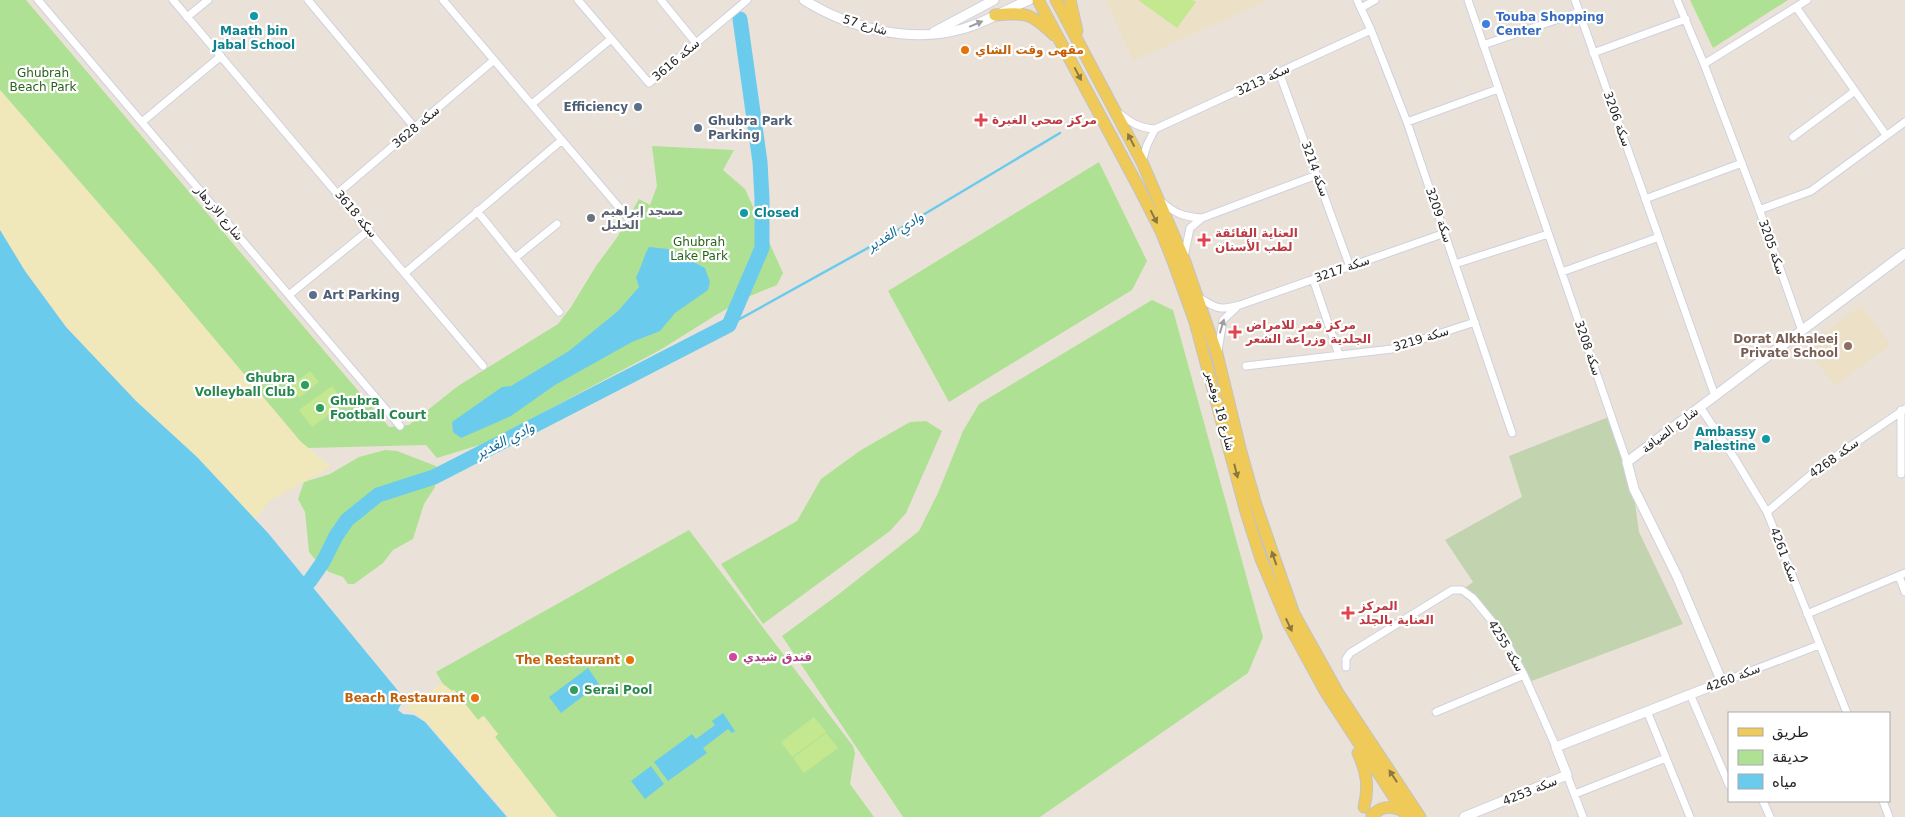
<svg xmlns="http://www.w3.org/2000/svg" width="1905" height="817" font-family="'DejaVu Sans','Noto Sans Arabic',sans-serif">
<rect width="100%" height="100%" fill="#eae2d8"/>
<path fill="#ece0c7" d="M 1106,0 L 1269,0 L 1133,61 Z
M 1861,305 L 1891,345 L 1835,386 L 1805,347 Z"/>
<path fill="#afe194" d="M 0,0 L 26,0 L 389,427 L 409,425 L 458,386 L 558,324 L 571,307 L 596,266 L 616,239 L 639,199 L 650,205 L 657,186 L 652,146 L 734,150 L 723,170 L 745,189 L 783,273 L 777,285 L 750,296 L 716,315 L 660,350 L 486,443 L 437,458 L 426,445 L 308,448 L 300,441 L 153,266 L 0,90 Z
M 1690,0 L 1788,0 L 1713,48 Z
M 1099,162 L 1147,261 L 1132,290 L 949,402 L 888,291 Z
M 1152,300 L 1173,310 L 1263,637 L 1248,673 L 1040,817 L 903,817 L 782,636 L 839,594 L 919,531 L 938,493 L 963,431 L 979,404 Z
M 926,421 L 942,431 L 906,513 L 890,531 L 763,624 L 721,564 L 797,521 L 821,479 L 861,450 L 910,422 Z
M 385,450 L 397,451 L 436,466 L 435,487 L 424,504 L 413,539 L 393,550 L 383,563 L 354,584 L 348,584 L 343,577 L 329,572 L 318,563 L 309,552 L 305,512 L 298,499 L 304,482 L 330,474 L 359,457 Z
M 689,530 L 853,746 L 855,753 L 850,784 L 874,817 L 557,817 L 495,737 L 498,734 L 484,716 L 478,720 L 454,690 L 452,691 L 444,686 L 436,672 Z"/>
<path fill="#f0e7ba" d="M 0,90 L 153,266 L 300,441 L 331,467 L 271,500 L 255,519 L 197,457 L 136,401 L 66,327 L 25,271 L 0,230 Z
M 442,683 L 452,691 L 454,690 L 478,720 L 483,716 L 498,734 L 495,737 L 557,817 L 509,817 L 426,721 L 407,707 Z"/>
<path fill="#c1d4af" d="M 1611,416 L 1633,489 L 1639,532 L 1683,624 L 1529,682 L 1500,631 L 1462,590 L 1473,582 L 1445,540 L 1522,497 L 1509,456 Z"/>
<path fill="#c3e88f" d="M 1138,0 L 1192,0 L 1196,2 L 1177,28 Z
M 310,371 L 319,382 L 299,398 L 290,387 Z
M 332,386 L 345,403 L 312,427 L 299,410 Z
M 814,717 L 826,732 L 792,757 L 781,742 Z
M 826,733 L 838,748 L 804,773 L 793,758 Z"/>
<path fill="#6acbed" d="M 0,230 L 25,271 L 66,327 L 136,401 L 197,457 L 268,533 L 404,698 L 398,710 L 403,714 L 414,715 L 425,722 L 507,817 L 0,817 Z
M 649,247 L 668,249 L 705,268 L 710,282 L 708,290 L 675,313 L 660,331 L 632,342 L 555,385 L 511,416 L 461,438 L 453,432 L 452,422 L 502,387 L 511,386 L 569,351 L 618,311 L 639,287 L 636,277 C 642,267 643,257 649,247 Z
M 588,668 L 599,684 L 561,713 L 549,697 Z
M 723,713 L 735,731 L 732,733 L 728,729 L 703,748 L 707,753 L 668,781 L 654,762 L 692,734 L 696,739 L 715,725 L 712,721 Z
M 651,766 L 664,784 L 645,799 L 631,781 Z"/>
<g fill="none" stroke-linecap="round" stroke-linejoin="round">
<path stroke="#6acbed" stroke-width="2.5" d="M 729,325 L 866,249 L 1060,133"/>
<path stroke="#6acbed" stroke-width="15" d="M 309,582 L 323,562 L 336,536 L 347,520 L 378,495 L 434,477 L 729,325 L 762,248 L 762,199 L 760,162 L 740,19"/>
<g stroke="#ced1e0" stroke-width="9">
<path id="minor" d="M 38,0 L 400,426
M 173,0 L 483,366
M 308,0 L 415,128
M 443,0 L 628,218
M 578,0 L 649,83 L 747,0
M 661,0 L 696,43
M 1357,0 L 1371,30 L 1407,122 L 1512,433
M 1468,0 L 1627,462
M 1575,0 L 1715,396
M 1677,0 L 1704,64 L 1758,206 L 1802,331
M 1796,7 L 1886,135
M 1361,8 L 1375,0
M 187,17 L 208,0
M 1483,45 L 1579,12
M 1593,53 L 1686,19
M 1704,64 L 1807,0
M 1279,72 L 1350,267
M 532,104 L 611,39
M 1120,114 C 1132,123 1139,128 1155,129 L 1371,30
M 142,122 L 221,56
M 1407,122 L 1498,89
M 1793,137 L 1855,91
M 1142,162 L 1147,145 L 1155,129
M 338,193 L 494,60
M 1645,199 L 1742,163
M 1162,202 C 1175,214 1185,217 1202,218
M 1759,210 L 1811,191 L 1905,122
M 477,211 L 559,312
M 1184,257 L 1190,228 L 1202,218 L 1317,175
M 515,258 L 557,224
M 1455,264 L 1548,234
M 1562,272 L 1659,237
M 405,273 L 562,140
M 1313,279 L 1339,355
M 289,295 L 369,230
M 1198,297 C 1217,308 1217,311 1240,305 L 1445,233
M 1218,351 L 1223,320 L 1236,308
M 1246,366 L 1392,349 L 1475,322
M 1700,407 L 1735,459 L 1767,512 L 1847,713
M 1901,474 L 1901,410
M 1767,512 L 1820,467 L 1905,409
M 1899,576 L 1905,592
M 1807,614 L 1905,573
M 1346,667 L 1346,659 L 1350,653 L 1452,590 L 1462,590 L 1473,598 L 1500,631 L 1524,675 L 1556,747
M 1722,682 L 1819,645
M 1690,694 L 1729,785
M 1647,711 L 1690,817
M 1436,712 L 1524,675
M 1567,775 L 1583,817
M 1575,794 L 1666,758
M 1763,801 L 1770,817
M 1883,801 L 1889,817"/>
</g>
<g stroke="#ced1e0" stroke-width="11">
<path id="tertiary" d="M 804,0 C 849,28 910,44 962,29 C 985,23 1007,9 1029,0
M 934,32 L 994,0
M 1464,817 L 1567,775 L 1556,747 L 1722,682 L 1677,576 L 1634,489 L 1627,462 L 1905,253"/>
</g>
<g stroke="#c3c3c3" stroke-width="13">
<path id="primary" d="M 1038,0 L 1138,186 L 1161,231 L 1173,261 L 1195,322 L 1246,512 L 1261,559 L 1288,623 L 1325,691 L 1407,817
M 1056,0 L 1142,162 L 1184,259 L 1217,354 L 1241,452 L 1256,505 L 1294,614 L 1338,693 L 1420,817
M 1070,0 L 1077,31
M 995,15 C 1026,12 1031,13 1054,35
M 1358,753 C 1367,772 1369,787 1364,807
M 1372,815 C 1382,806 1391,805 1403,811"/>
</g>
<use href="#minor" stroke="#fff" stroke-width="7"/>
<use href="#tertiary" stroke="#fff" stroke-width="9"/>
<use href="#primary" stroke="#efca58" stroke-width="11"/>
</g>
<defs><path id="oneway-solid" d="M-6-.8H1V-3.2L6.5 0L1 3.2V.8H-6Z" transform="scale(1.25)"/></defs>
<g fill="#9e9e9e">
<use href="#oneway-solid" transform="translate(976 24) rotate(-23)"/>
<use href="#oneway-solid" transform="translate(1222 326) rotate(-73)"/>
</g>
<g fill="#8b7840">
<use href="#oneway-solid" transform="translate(1078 74) rotate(62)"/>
<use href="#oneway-solid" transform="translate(1131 140) rotate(-117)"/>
<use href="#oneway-solid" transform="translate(1154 217) rotate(63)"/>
<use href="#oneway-solid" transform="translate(1236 471) rotate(76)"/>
<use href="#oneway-solid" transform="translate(1274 558) rotate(-109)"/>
<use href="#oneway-solid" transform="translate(1289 625) rotate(65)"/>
<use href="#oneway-solid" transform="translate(1393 776) rotate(-123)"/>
</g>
<g fill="#0f9aa8" stroke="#fff" stroke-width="2">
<circle cx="254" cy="16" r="5"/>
<circle cx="744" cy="213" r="5"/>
<circle cx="1766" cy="439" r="5"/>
</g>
<circle fill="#3f7fe0" stroke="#fff" stroke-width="2" cx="1486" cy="24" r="5"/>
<g fill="#e8710a" stroke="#fff" stroke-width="2">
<circle cx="965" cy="50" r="5"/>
<circle cx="630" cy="660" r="5"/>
<circle cx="475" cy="698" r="5"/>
</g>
<g fill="#5c6f8a" stroke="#fff" stroke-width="2">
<circle cx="638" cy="107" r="5"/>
<circle cx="698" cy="128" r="5"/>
<circle cx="313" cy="295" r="5"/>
</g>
<g fill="#e0444e" stroke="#fff" stroke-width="2">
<path d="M978.5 112.5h5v5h5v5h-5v5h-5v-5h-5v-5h5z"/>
<path d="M1201.5 232.5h5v5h5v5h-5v5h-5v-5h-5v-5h5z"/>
<path d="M1232.5 324.5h5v5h5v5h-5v5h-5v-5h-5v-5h5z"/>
<path d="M1345.5 605.5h5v5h5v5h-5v5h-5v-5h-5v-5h5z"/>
</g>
<circle fill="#6b7280" stroke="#fff" stroke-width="2" cx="591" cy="218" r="5"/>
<circle fill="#8d6e63" stroke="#fff" stroke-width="2" cx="1848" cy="346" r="5"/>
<g fill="#2e9e5b" stroke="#fff" stroke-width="2">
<circle cx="305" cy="385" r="5"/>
<circle cx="320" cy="408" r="5"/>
<circle cx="574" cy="690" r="5"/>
</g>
<circle fill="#d1479c" stroke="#fff" stroke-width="2" cx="733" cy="657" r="5"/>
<g text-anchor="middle" stroke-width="4.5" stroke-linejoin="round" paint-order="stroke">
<g font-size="12" font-weight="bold" fill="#366cbe" stroke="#fff" text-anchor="start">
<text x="1496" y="21">Touba Shopping<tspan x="1496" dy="14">Center</tspan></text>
</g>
<g font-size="12" fill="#272727" stroke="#fff">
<text transform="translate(865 25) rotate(16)" y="4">شارع 57</text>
<text transform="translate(676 60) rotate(-40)" y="4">سكة 3616</text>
<text transform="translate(1263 80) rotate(-25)" y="4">سكة 3213</text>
<text transform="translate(1617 119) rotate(70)" y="4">سكة 3206</text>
<text transform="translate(416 127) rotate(-40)" y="4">سكة 3628</text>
<text transform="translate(1315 169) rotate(70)" y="4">سكة 3214</text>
<text transform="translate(219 213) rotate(50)" y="4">شارع الازدهار</text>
<text transform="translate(356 214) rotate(50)" y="4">سكة 3618</text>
<text transform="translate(1439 215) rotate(71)" y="4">سكة 3209</text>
<text transform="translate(1772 247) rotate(71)" y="4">سكة 3205</text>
<text transform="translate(1342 269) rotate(-19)" y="4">سكة 3217</text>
<text transform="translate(1421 339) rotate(-17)" y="4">سكة 3219</text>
<text transform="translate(1588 348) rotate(71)" y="4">سكة 3208</text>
<text transform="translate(1220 411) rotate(75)" y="4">شارع 18 نوفمبر</text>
<text transform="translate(1670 430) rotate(-37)" y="4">شارع الضيافة</text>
<text transform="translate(1834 458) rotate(-36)" y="4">سكة 4268</text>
<text transform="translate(1784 555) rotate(69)" y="4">سكة 4261</text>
<text transform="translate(1506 646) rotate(59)" y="4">سكة 4255</text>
<text transform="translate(1733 678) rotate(-21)" y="4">سكة 4260</text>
<text transform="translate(1530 791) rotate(-22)" y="4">سكة 4253</text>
</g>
<g font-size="12" font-weight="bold" fill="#0d838f" stroke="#fff">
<text x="254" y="35">Maath bin<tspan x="254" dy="14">Jabal School</tspan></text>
<text x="754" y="217" text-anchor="start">Closed</text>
<text x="1756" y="436" text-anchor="end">Ambassy<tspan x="1756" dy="14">Palestine</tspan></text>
</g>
<g font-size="12" font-weight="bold" fill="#c56008" stroke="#fff" text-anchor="end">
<text x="975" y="54" text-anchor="start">مقهى وقت الشاي</text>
<text x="620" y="664">The Restaurant</text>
<text x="465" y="702">Beach Restaurant</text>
</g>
<g font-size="12" fill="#296219" stroke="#fff">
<text x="43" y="77">Ghubrah<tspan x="43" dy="14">Beach Park</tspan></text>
<text x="699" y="246">Ghubrah<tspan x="699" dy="14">Lake Park</tspan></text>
</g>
<g font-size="12" font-weight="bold" fill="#4e5e75" stroke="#fff" text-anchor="start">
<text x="628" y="111" text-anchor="end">Efficiency</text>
<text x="708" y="125">Ghubra Park<tspan x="708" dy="14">Parking</tspan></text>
<text x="323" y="299">Art Parking</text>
</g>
<g font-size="12" font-weight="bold" fill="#be3a42" stroke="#fff" text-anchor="start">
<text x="992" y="124">مركز صحي الغبرة</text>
<text x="1215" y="237">العناية الفائقة<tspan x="1215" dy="14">لطب الأسنان</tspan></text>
<text x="1246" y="329">مركز قمر للامراض<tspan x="1246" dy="14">الجلدية وزراعة الشعر</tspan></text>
<text x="1359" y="610">المركز<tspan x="1359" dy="14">العناية بالجلد</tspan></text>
</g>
<g font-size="12" font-weight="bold" fill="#5b616d" stroke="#fff" text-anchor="start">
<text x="601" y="215">مسجد إبراهيم<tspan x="601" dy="14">الخليل</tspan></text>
</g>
<g font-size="12" font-weight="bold" fill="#785e54" stroke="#fff" text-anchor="end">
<text x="1838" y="343">Dorat Alkhaleej<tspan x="1838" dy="14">Private School</tspan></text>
</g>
<g font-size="12" font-weight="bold" fill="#27864d" stroke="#fff" text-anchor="start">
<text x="295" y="382" text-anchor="end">Ghubra<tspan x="295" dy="14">Volleyball Club</tspan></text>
<text x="330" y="405">Ghubra<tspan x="330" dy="14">Football Court</tspan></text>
<text x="584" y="694">Serai Pool</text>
</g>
<g font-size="12" font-weight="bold" fill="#b23c85" stroke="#fff" text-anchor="start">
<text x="743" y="661">فندق شيدي</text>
</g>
<g font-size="14" font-style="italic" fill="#0e6794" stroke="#fff">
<text transform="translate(895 231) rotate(-31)" y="5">وادي الغدير</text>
<text transform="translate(505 440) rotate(-27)" y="5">وادي الغدير</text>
</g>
</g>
<rect x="1728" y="712" width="162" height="90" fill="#ffffff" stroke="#a9a9a9"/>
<rect x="1738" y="728" width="25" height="8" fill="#efca58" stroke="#a9a9a9"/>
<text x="1772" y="737" font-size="15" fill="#272727">طريق</text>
<rect x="1738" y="750" width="25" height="15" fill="#afe194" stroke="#a9a9a9"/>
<text x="1772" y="762" font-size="15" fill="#272727">حديقة</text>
<rect x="1738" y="774" width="25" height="15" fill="#6acbed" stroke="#a9a9a9"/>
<text x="1772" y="787" font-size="15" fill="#272727">مياه</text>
</svg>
